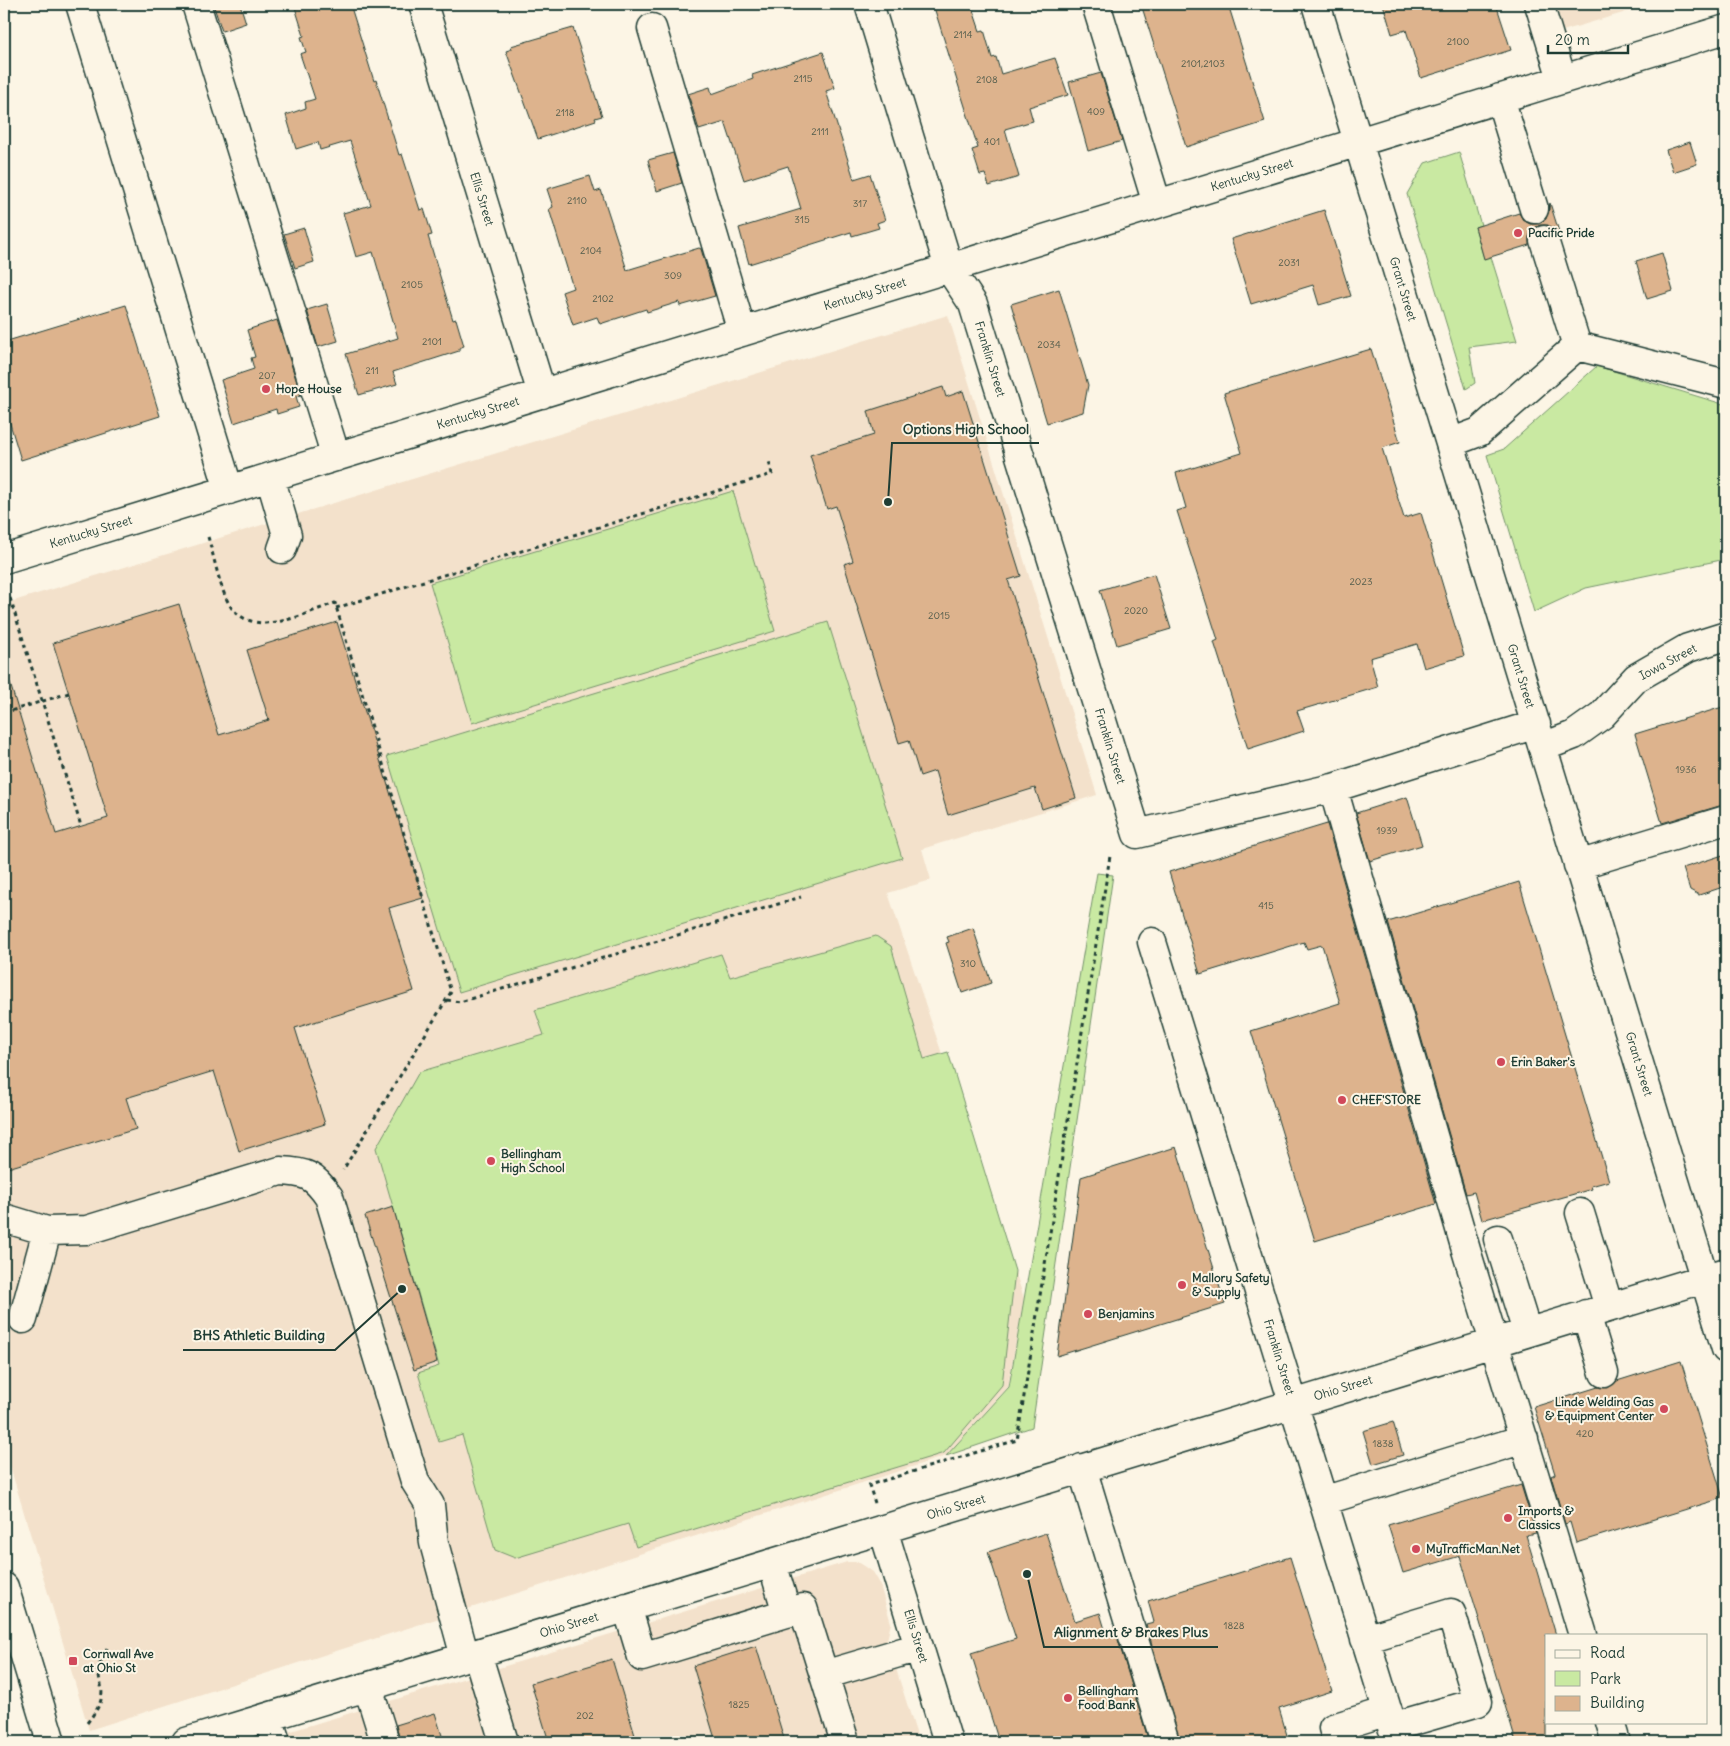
<svg xmlns="http://www.w3.org/2000/svg" width="1730" height="1746" font-family="Delius,sans-serif">
<rect width="100%" height="100%" fill="#fcf5e5"/>
<filter id="ink" filterUnits="userSpaceOnUse"><feTurbulence type="fractalNoise" baseFrequency=".02" numOctaves="2"/><feDisplacementMap in="SourceGraphic" scale="10" xChannelSelector="R" yChannelSelector="G"/><feConvolveMatrix kernelMatrix="1 2 1 2 8 2 1 2 1" color-interpolation-filters="sRGB"/></filter>
<g filter="url(#ink)">
<path fill="#f3e1cb" d="M 1540,4 L 1653,4 L 1549,35 Z
M 948,315 L 1097,795 L 922,849 L 931,880 L 888,893 L 1024,1298 L 1008,1387 L 946,1456 L 89,1730 L 4,1446 L 4,604 Z
M 847,1562 L 858,1562 L 866,1567 L 873,1572 L 879,1582 L 891,1623 L 887,1640 L 919,1742 L 255,1742 Z"/>
<path fill="#c9e9a2" stroke="#74936b" d="M 1459,152 L 1481,225 L 1475,227 L 1484,258 L 1491,257 L 1517,341 L 1469,347 L 1475,383 L 1466,389 L 1407,194 L 1425,163 Z
M 1597,366 L 1726,405 L 1726,576 L 1721,560 L 1586,588 L 1534,612 L 1487,455 L 1504,449 Z
M 733,491 L 775,631 L 472,723 L 430,583 Z
M 828,622 L 902,858 L 459,992 L 387,756 Z
M 1097,873 L 1113,875 L 1032,1427 L 946,1456 L 1009,1387 Z
M 876,936 L 891,946 L 924,1059 L 948,1052 L 1015,1271 L 1002,1385 L 944,1453 L 636,1547 L 628,1524 L 515,1558 L 495,1550 L 462,1435 L 439,1442 L 418,1373 L 439,1366 L 376,1148 L 419,1072 L 544,1035 L 535,1010 L 721,954 L 730,977 Z"/>
<path fill="#ddb38d" stroke="#1f3d34" d="M 213,4 L 240,4 L 246,23 L 222,31 Z
M 294,4 L 350,4 L 374,81 L 376,80 L 399,155 L 402,154 L 420,210 L 424,209 L 432,235 L 428,236 L 453,320 L 456,319 L 464,346 L 459,348 L 459,351 L 393,372 L 397,384 L 359,395 L 346,354 L 398,338 L 373,252 L 356,257 L 343,213 L 371,205 L 350,141 L 320,150 L 318,142 L 296,149 L 286,115 L 306,108 L 305,102 L 315,99 L 300,54 L 306,52 L 301,37 L 304,36 Z
M 933,4 L 971,4 L 980,31 L 984,30 L 992,58 L 996,57 L 1001,74 L 1055,58 L 1068,95 L 1029,107 L 1033,121 L 1005,129 L 1019,177 L 989,186 L 985,174 L 980,175 L 972,150 L 978,148 Z
M 1141,4 L 1228,4 L 1265,122 L 1186,147 Z
M 1383,4 L 1496,4 L 1511,50 L 1421,78 L 1406,30 L 1392,34 Z
M 573,28 L 602,116 L 595,118 L 596,120 L 538,139 L 506,51 L 512,49 L 511,46 Z
M 823,52 L 835,88 L 826,91 L 854,179 L 870,174 L 885,220 L 877,223 L 879,228 L 852,236 L 851,232 L 749,264 L 739,228 L 801,209 L 788,166 L 744,180 L 725,122 L 699,130 L 688,94 L 710,87 L 712,94 L 753,79 L 752,75 Z
M 1101,73 L 1122,141 L 1088,151 L 1069,82 Z
M 1690,142 L 1697,164 L 1673,172 L 1666,150 Z
M 673,153 L 682,183 L 657,191 L 648,160 Z
M 590,176 L 595,192 L 601,190 L 627,270 L 699,248 L 701,249 L 715,296 L 680,306 L 679,302 L 647,312 L 646,309 L 600,324 L 597,317 L 573,325 L 562,292 L 573,288 L 549,209 L 553,207 L 547,189 Z
M 1550,203 L 1560,235 L 1548,225 L 1540,225 L 1532,230 L 1529,237 L 1529,245 L 1484,259 L 1475,227 L 1519,213 L 1523,220 L 1530,224 L 1539,224 L 1546,219 Z
M 1324,210 L 1351,296 L 1319,305 L 1313,285 L 1251,304 L 1231,239 Z
M 304,228 L 314,262 L 295,268 L 284,234 Z
M 1662,253 L 1673,291 L 1647,299 L 1636,261 Z
M 1059,289 L 1088,385 L 1083,412 L 1047,423 L 1011,304 Z
M 327,304 L 338,341 L 318,347 L 307,310 Z
M 126,305 L 160,416 L 21,460 L 4,404 L 4,342 Z
M 277,320 L 301,395 L 296,396 L 299,407 L 277,414 L 276,409 L 234,423 L 221,380 L 254,369 L 251,358 L 255,357 L 247,330 Z
M 1371,349 L 1400,442 L 1382,448 L 1404,518 L 1421,513 L 1464,656 L 1424,668 L 1417,644 L 1370,658 L 1378,687 L 1297,711 L 1304,731 L 1248,749 L 1214,642 L 1218,640 L 1177,511 L 1186,508 L 1176,473 L 1242,453 L 1224,393 Z
M 943,387 L 946,397 L 963,391 L 1021,576 L 1008,580 L 1076,798 L 1042,809 L 1035,788 L 948,815 L 935,771 L 920,776 L 909,740 L 899,743 L 844,564 L 853,561 L 836,506 L 827,509 L 810,455 L 874,435 L 868,411 Z
M 1154,574 L 1171,629 L 1117,645 L 1100,590 Z
M 179,604 L 219,735 L 269,720 L 247,650 L 337,622 L 423,898 L 389,908 L 414,991 L 295,1028 L 325,1124 L 239,1151 L 214,1071 L 126,1098 L 136,1129 L 8,1168 L 4,1154 L 4,680 L 9,680 L 56,834 L 108,818 L 53,643 Z
M 1726,706 L 1726,804 L 1662,823 L 1635,734 Z
M 1407,797 L 1422,845 L 1370,861 L 1356,813 Z
M 1327,824 L 1436,1204 L 1315,1241 L 1251,1031 L 1340,1003 L 1322,945 L 1307,949 L 1304,942 L 1200,974 L 1169,872 Z
M 1726,854 L 1726,886 L 1699,895 L 1690,890 L 1683,868 Z
M 1519,882 L 1609,1181 L 1591,1186 L 1592,1189 L 1482,1220 L 1474,1192 L 1466,1194 L 1388,922 Z
M 973,928 L 991,983 L 962,993 L 946,943 L 949,942 L 947,937 Z
M 1176,1147 L 1225,1304 L 1057,1356 L 1081,1177 Z
M 393,1207 L 437,1362 L 414,1370 L 365,1216 Z
M 1681,1361 L 1723,1498 L 1576,1543 L 1570,1522 L 1565,1524 L 1551,1476 L 1555,1474 L 1534,1407 L 1598,1387 L 1608,1388 L 1617,1381 Z
M 1393,1422 L 1403,1455 L 1373,1464 L 1363,1431 Z
M 1521,1485 L 1536,1533 L 1526,1535 L 1556,1635 L 1546,1635 L 1546,1742 L 1516,1742 L 1460,1556 L 1403,1573 L 1388,1525 Z
M 1046,1533 L 1075,1621 L 1100,1613 L 1107,1636 L 1116,1633 L 1149,1742 L 999,1742 L 971,1653 L 1016,1639 L 988,1552 Z
M 1290,1557 L 1332,1691 L 1279,1708 L 1289,1742 L 1180,1742 L 1146,1624 L 1154,1622 L 1148,1601 Z
M 756,1646 L 785,1742 L 716,1742 L 693,1666 Z
M 612,1659 L 637,1742 L 549,1742 L 531,1683 Z
M 435,1713 L 444,1742 L 400,1742 L 396,1725 Z"/>
<g fill="none" stroke-linecap="round" stroke-linejoin="round">
<g stroke="#1f3d34" stroke-width="31">
<path id="minor" d="M 80,4 L 229,490
M 196,4 L 336,457
M 423,4 L 542,394
M 869,4 L 949,268 L 973,304 L 1137,834 L 1333,788 L 1536,724
M 1096,4 L 1157,204
M 1316,4 L 1726,1349
M 1539,4 L 1562,79
M 652,28 L 742,332
M 1500,98 L 1534,209
M 1544,240 L 1577,346 L 1726,384
M 1450,443 L 1479,432 L 1577,346
M 270,477 L 287,535 L 282,549
M 4,559 L 1726,29
M 1543,747 L 1574,735 L 1602,715 L 1636,678 L 1688,648 L 1726,636
M 1333,788 L 1466,1250 L 1583,1635
M 1578,865 L 1726,820
M 1152,942 L 1397,1742
M 1580,1213 L 1609,1307
M 4,1218 L 47,1231
M 1498,1239 L 1527,1332
M 1586,1314 L 1604,1373
M 23,1319 L 47,1231 L 87,1230 L 280,1171 C 306,1172 314,1175 329,1197 L 415,1481 L 430,1505 L 434,1543 L 465,1657
M 1082,1468 L 1165,1742
M 1323,1501 L 1524,1439
M 883,1529 L 948,1742
M 772,1563 L 787,1613
M 4,1587 L 51,1742
M 627,1607 L 642,1657 L 803,1608 L 845,1742
M 1365,1639 L 1451,1613 L 1478,1702 L 1392,1727
M 477,1653 L 504,1742
M 824,1675 L 919,1647
M 368,1687 L 385,1742
M 268,1717 L 276,1742
M 1610,1722 L 1616,1742
M 186,1742 L 1726,1272
M 1337,1742 L 1333,1728 L 1388,1711"/>
</g>
<path stroke="#1f3d34" stroke-width="3" stroke-dasharray="4 4" stroke-linecap="butt" d="M 208,537 C 214,556 220,591 231,607 C 256,640 305,613 335,603 L 451,992 L 343,1170
M 10,598 L 81,826
M 336,608 L 772,474 L 769,461
M 4,713 L 69,693
M 447,1000 L 460,1002 L 801,897
M 875,1503 L 869,1485 L 1017,1440 L 1110,856
M 87,1723 C 104,1701 105,1696 97,1670 L 107,1648"/>
<use href="#minor" stroke="#fcf5e5" stroke-width="28"/>
</g>
</g>
<g fill="#d1495b" stroke="#fcf5e5" stroke-width="2">
<circle cx="1518" cy="233" r="5"/>
<circle cx="266" cy="389" r="5"/>
<circle cx="1501" cy="1062" r="5"/>
<circle cx="1342" cy="1100" r="5"/>
<circle cx="491" cy="1161" r="5"/>
<circle cx="1182" cy="1285" r="5"/>
<circle cx="1088" cy="1314" r="5"/>
<circle cx="1664" cy="1409" r="5"/>
<circle cx="1508" cy="1518" r="5"/>
<circle cx="1416" cy="1549" r="5"/>
<rect x="68" y="1656" width="10" height="10" rx="2.5"/>
<circle cx="1068" cy="1698" r="5"/>
</g>
<g text-anchor="middle" stroke-width="4" stroke-linejoin="round" paint-order="stroke">
<g font-size="10" fill="#4e5a4a">
<text x="963" y="38">2114</text>
<text x="1458" y="45">2100</text>
<text x="1203" y="67">2101,2103</text>
<text x="803" y="82">2115</text>
<text x="987" y="83">2108</text>
<text x="1096" y="115">409</text>
<text x="565" y="116">2118</text>
<text x="820" y="135">2111</text>
<text x="992" y="145">401</text>
<text x="577" y="204">2110</text>
<text x="860" y="207">317</text>
<text x="802" y="223">315</text>
<text x="591" y="254">2104</text>
<text x="1289" y="266">2031</text>
<text x="673" y="279">309</text>
<text x="412" y="288">2105</text>
<text x="603" y="302">2102</text>
<text x="432" y="345">2101</text>
<text x="1049" y="348">2034</text>
<text x="372" y="374">211</text>
<text x="267" y="379">207</text>
<text x="1361" y="585">2023</text>
<text x="1136" y="614">2020</text>
<text x="939" y="619">2015</text>
<text x="1686" y="773">1936</text>
<text x="1387" y="834">1939</text>
<text x="1266" y="909">415</text>
<text x="968" y="967">310</text>
<text x="1585" y="1437">420</text>
<text x="1383" y="1447">1838</text>
<text x="1234" y="1629">1828</text>
<text x="739" y="1708">1825</text>
<text x="585" y="1719">202</text>
</g>
<g font-size="12" fill="#1f3d34" stroke="#fcf5e5">
<text transform="translate(1252 175) rotate(-17)" y="4">Kentucky Street</text>
<text transform="translate(482 199) rotate(73)" y="4">Ellis Street</text>
<text transform="translate(1403 289) rotate(73)" y="4">Grant Street</text>
<text transform="translate(865 294) rotate(-17)" y="4">Kentucky Street</text>
<text transform="translate(990 359) rotate(73)" y="4">Franklin Street</text>
<text transform="translate(478 413) rotate(-17)" y="4">Kentucky Street</text>
<text transform="translate(91 532) rotate(-17)" y="4">Kentucky Street</text>
<text transform="translate(1668 662) rotate(-28)" y="4">Iowa Street</text>
<text transform="translate(1521 676) rotate(73)" y="4">Grant Street</text>
<text transform="translate(1110 746) rotate(73)" y="4">Franklin Street</text>
<text transform="translate(1639 1064) rotate(73)" y="4">Grant Street</text>
<text transform="translate(1279 1357) rotate(73)" y="4">Franklin Street</text>
<text transform="translate(1343 1388) rotate(-17)" y="4">Ohio Street</text>
<text transform="translate(956 1507) rotate(-17)" y="4">Ohio Street</text>
<text transform="translate(569 1625) rotate(-17)" y="4">Ohio Street</text>
<text transform="translate(916 1636) rotate(73)" y="4">Ellis Street</text>
</g>
<g font-size="12" font-weight="bold" fill="#1f3d34" stroke="#fcf5e5" text-anchor="start">
<text x="1528" y="237">Pacific Pride</text>
<text x="276" y="393">Hope House</text>
<text x="1511" y="1066">Erin Baker's</text>
<text x="1352" y="1104">CHEF'STORE</text>
<text x="501" y="1158">Bellingham<tspan x="501" dy="14">High School</tspan></text>
<text x="1192" y="1282">Mallory Safety<tspan x="1192" dy="14">&amp; Supply</tspan></text>
<text x="1098" y="1318">Benjamins</text>
<text x="1654" y="1406" text-anchor="end">Linde Welding Gas<tspan x="1654" dy="14">&amp; Equipment Center</tspan></text>
<text x="1518" y="1515">Imports &amp;<tspan x="1518" dy="14">Classics</tspan></text>
<text x="1426" y="1553">MyTrafficMan.Net</text>
<text x="83" y="1658">Cornwall Ave<tspan x="83" dy="14">at Ohio St</tspan></text>
<text x="1078" y="1695">Bellingham<tspan x="1078" dy="14">Food Bank</tspan></text>
</g>
</g>
<path fill="none" stroke="#1f3d34" stroke-width="2" d="M888 502L892 443H1039M402 1289L335 1350H183M1027 1574L1044 1647H1218"/>
<g fill="#1f3d34" stroke="#fcf5e5" stroke-width="2">
<circle cx="888" cy="502" r="5"/>
<circle cx="402" cy="1289" r="5"/>
<circle cx="1027" cy="1574" r="5"/>
</g>
<g font-size="14" text-anchor="middle" font-weight="bold" fill="#1f3d34" stroke="#fcf5e5" stroke-width="4" stroke-linejoin="round" paint-order="stroke">
<text x="966" y="434">Options High School</text>
<text x="259" y="1340">BHS Athletic Building</text>
<text x="1131" y="1637">Alignment &amp; Brakes Plus</text>
</g>
<rect width="1730" height="1746" fill="none" stroke="#fcf5e5" stroke-width="20"/>
<rect x="10" y="10" width="1710" height="1726" fill="none" stroke="#1f3d34" stroke-width="2" filter="url(#ink)"/>
<rect x="1545" y="1634" width="162" height="90" fill="#fcf5e5" stroke="#a4ab9e"/>
<rect x="1555" y="1650" width="25" height="8" fill="#fcf5e5" stroke="#a4ab9e"/>
<text x="1590" y="1658" font-size="15" fill="#1f3d34">Road</text>
<rect x="1555" y="1671" width="25" height="15" fill="#c9e9a2" stroke="#a4ab9e"/>
<text x="1590" y="1684" font-size="15" fill="#1f3d34">Park</text>
<rect x="1555" y="1696" width="25" height="15" fill="#ddb38d" stroke="#a4ab9e"/>
<text x="1590" y="1708" font-size="15" fill="#1f3d34">Building</text>
<path d="M1548 45v8h80v-8" fill="none" stroke="#1f3d34" stroke-width="2.5"/>
<text x="1555" y="45" font-size="15" fill="#1f3d34" stroke="#fcf5e5" stroke-width="4" paint-order="stroke">20 m</text>
</svg>
